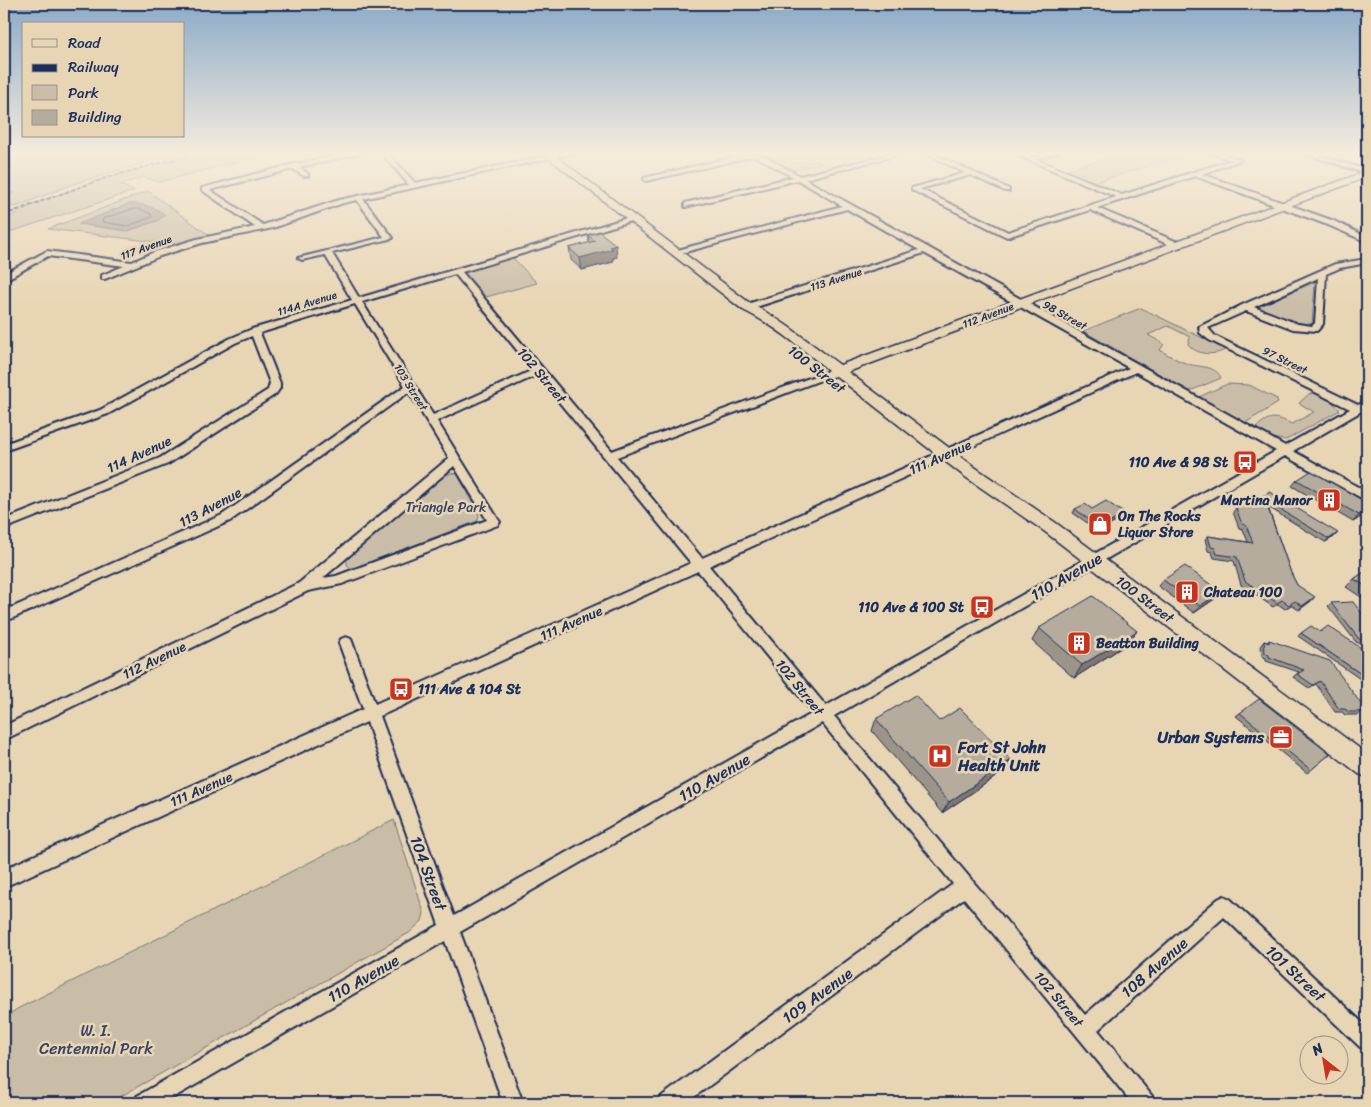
<svg xmlns="http://www.w3.org/2000/svg" width="1371" height="1107" font-family="Sriracha,sans-serif">
<rect width="100%" height="100%" fill="#e8d5b3"/>
<filter id="ink" filterUnits="userSpaceOnUse"><feTurbulence type="fractalNoise" baseFrequency=".02" numOctaves="2"/><feDisplacementMap in="SourceGraphic" scale="10" xChannelSelector="R" yChannelSelector="G"/><feConvolveMatrix kernelMatrix="1 2 1 2 8 2 1 2 1" color-interpolation-filters="sRGB"/></filter>
<g filter="url(#ink)">
<path fill="#d9c9ad" d="M 777,152 L 889,152 L 802,174 L 794,170 L 803,167 Z"/>
<path fill="#cabda7" stroke="#727682" d="M 4,152 L 181,152 L 73,184 L 15,207 L 7,205 L 5,199 L 13,193 L 4,191 Z
M 209,152 L 276,152 L 159,182 L 143,177 L 120,185 L 134,191 L 4,234 L 4,220 C 61,187 144,167 209,152 Z
M 762,152 L 777,152 L 796,163 L 816,161 L 821,163 L 793,170 Z
M 1127,152 L 1196,152 L 1095,182 L 1065,170 Z
M 148,191 L 209,235 L 173,244 L 48,229 Z
M 513,258 L 537,283 L 486,297 L 463,271 Z
M 1315,282 L 1312,325 L 1309,326 L 1270,314 L 1259,308 L 1260,306 Z
M 1141,308 L 1223,348 L 1225,350 C 1214,356 1196,355 1188,344 L 1190,337 L 1168,326 L 1148,335 L 1164,344 L 1160,350 C 1168,355 1177,360 1185,363 C 1197,368 1215,364 1221,378 L 1190,391 L 1083,331 Z
M 1227,384 L 1249,385 L 1277,399 L 1278,403 L 1245,423 L 1199,397 Z
M 1314,393 L 1331,401 L 1340,410 L 1286,440 L 1276,439 L 1256,428 C 1270,414 1276,417 1292,424 L 1314,412 L 1299,403 L 1309,394 Z
M 452,473 L 457,474 L 478,511 L 479,517 L 477,521 L 352,569 L 347,565 L 347,559 L 442,476 Z
M 394,820 L 424,913 L 422,921 L 409,933 L 109,1103 L 4,1103 L 4,1018 L 17,1009 Z"/>
<path fill="#a19c96" stroke="#6b7080" d="M 128,204 C 139,203 157,207 165,215 L 157,221 L 128,231 L 79,224 Z"/>
<g fill="none" stroke-linecap="round" stroke-linejoin="round">
<path stroke="#515b74" stroke-width="1" d="M 133,209 L 140,209 L 151,214 L 152,217 L 128,226 L 102,222 L 103,219 Z"/>
<g stroke="#1b2f5e" stroke-width="4">
<path id="street" d="M 356,152 L 366,152 L 300,167 L 308,174 L 308,176 L 304,176 L 293,169 L 210,190 L 263,225 L 339,200 L 409,185 L 381,152 L 387,152 L 415,183 L 568,152 L 578,152 L 363,199 L 393,238 L 332,253 L 359,298 L 634,216 L 634,220 L 462,272 L 612,451 L 823,373 L 829,373 L 829,377 L 617,457 L 702,558 L 1129,368 L 924,253 L 750,309 L 744,309 L 744,305 L 919,250 L 847,209 L 674,255 L 674,251 L 842,206 L 798,180 L 685,207 L 685,203 L 793,177 L 755,156 L 646,181 L 644,180 L 644,178 L 751,153 L 750,152 L 757,152 L 800,176 L 900,152 L 909,152 L 805,179 L 1285,446 L 1350,409 L 1209,340 L 1200,333 L 1199,327 L 1242,305 L 1335,264 L 1367,259 L 1367,263 L 1340,268 L 1326,274 L 1323,324 L 1317,331 L 1293,329 L 1246,311 L 1208,328 L 1215,336 L 1358,405 L 1367,401 L 1367,408 L 1293,451 L 1367,492 L 1367,501 L 1285,456 L 834,716 L 1085,1015 L 1218,899 L 1224,896 L 1230,899 L 1367,1027 L 1367,1050 L 1360,1047 L 1224,917 L 1098,1030 L 1152,1096 L 1156,1103 L 1132,1103 L 964,898 L 686,1103 L 659,1103 L 662,1096 L 953,884 L 822,723 L 460,932 L 523,1103 L 503,1103 L 445,941 L 164,1103 L 134,1103 L 137,1096 L 439,925 L 367,722 L 4,887 L 4,869 L 363,709 L 339,643 L 341,639 L 346,637 L 351,639 L 375,704 L 691,563 L 537,375 L 437,421 L 498,519 L 500,522 L 498,525 L 342,584 L 308,591 L 4,740 L 4,726 L 299,583 L 449,458 L 409,392 L 230,521 L 4,622 L 4,611 L 222,515 L 405,386 L 355,304 L 260,333 L 280,383 L 280,388 L 276,394 L 168,464 L 4,529 L 4,520 L 160,458 L 268,390 L 270,383 L 252,336 L 235,343 L 108,414 L 4,451 L 4,444 L 100,410 L 229,339 L 252,329 L 352,300 L 325,255 L 302,260 L 298,258 L 384,237 L 357,200 L 343,203 L 273,228 L 202,243 L 160,256 L 105,279 L 102,279 L 102,275 L 124,266 L 48,256 L 7,279 L 4,279 L 4,274 L 47,251 L 132,262 L 154,252 L 197,239 L 255,227 L 202,190 L 202,188 L 294,164 ZM 455,274 L 533,370 L 433,415 L 362,302 ZM 1318,278 L 1315,323 L 1312,326 L 1298,324 L 1254,307 ZM 1136,372 L 1276,451 L 826,706 L 709,566 ZM 454,466 L 487,520 L 336,576 L 323,578 ZM 698,571 L 813,713 L 454,916 L 380,716 Z
M 923,152 L 930,152 L 1009,189 L 1009,191 L 1005,191 L 971,175 L 920,189 L 1008,232 L 1116,197 L 1010,152 C 1018,152 1023,156 1030,157 C 1039,158 1049,152 1059,152 L 1036,159 L 1122,195 L 1231,160 L 1209,152 L 1217,152 L 1241,160 L 1202,174 L 1334,221 L 1367,237 L 1367,242 L 1328,225 L 1195,176 L 1097,208 L 1180,243 L 1180,247 L 1174,247 L 1090,210 L 1007,237 L 912,190 L 912,188 L 965,173 Z
M 1301,152 L 1309,152 L 1367,170 L 1367,174 Z"/>
</g>
<g stroke="#1b2f5e" stroke-width="3">
<path id="secondary" d="M 541,152 L 550,152 L 751,304 C 783,320 811,344 840,365 L 1367,171 L 1367,177 L 848,372 L 976,468 L 1056,523 L 1367,754 L 1367,777 L 1359,774 L 1044,531 L 964,476 L 836,376 L 829,378 L 824,377 L 822,374 L 828,370 C 801,348 774,325 743,310 Z"/>
</g>
<use href="#street" fill="#e8d5b3" fill-rule="evenodd"/>
<use href="#secondary" fill="#e8d5b3" fill-rule="evenodd"/>
<path stroke="#1b2f5e" stroke-width="2" stroke-dasharray="4.5 2" stroke-linecap="butt" d="M 4,215 L 102,179 L 199,152"/>
</g>
<path fill="#9c9488" stroke="#1b2f5e" d="M 588,235 L 617,257 L 613,258 L 613,262 L 582,270 L 571,260 L 569,248 L 589,243 Z
M 1297,480 L 1367,513 L 1353,522 L 1292,486 Z
M 1270,492 L 1334,537 L 1325,542 L 1268,507 L 1291,573 L 1297,585 L 1311,601 L 1299,610 L 1291,605 L 1285,609 L 1278,604 L 1273,607 L 1241,585 L 1234,561 L 1214,558 L 1212,552 L 1208,551 L 1205,539 L 1208,536 L 1248,542 L 1243,529 L 1239,528 L 1233,512 L 1236,508 L 1249,505 Z
M 1075,509 L 1092,509 L 1123,518 L 1099,531 L 1073,513 Z
M 1367,570 L 1367,601 L 1346,587 L 1354,579 Z
M 1163,580 L 1216,598 L 1194,613 L 1158,586 Z
M 1331,603 L 1367,620 L 1367,646 L 1356,642 L 1328,606 Z
M 1039,628 L 1137,631 L 1127,644 L 1074,678 L 1032,641 Z
M 1301,633 L 1367,678 L 1363,681 L 1298,636 Z
M 1269,640 L 1364,708 L 1361,710 L 1362,712 L 1358,715 L 1345,715 L 1342,712 L 1335,712 L 1316,684 L 1309,688 L 1293,677 L 1299,672 L 1266,661 L 1266,658 L 1262,656 L 1261,645 L 1264,641 L 1267,642 Z
M 1240,713 L 1330,754 L 1307,773 L 1236,716 Z
M 876,719 L 939,721 L 1003,772 L 942,813 L 872,731 Z"/>
<path fill="#7f786f" stroke="#1b2f5e" d="M 616,245 L 617,257 L 613,258 L 613,262 L 582,270 L 580,258 Z
M 1367,510 L 1367,513 L 1353,522 L 1359,515 Z
M 1125,514 L 1123,518 L 1099,531 L 1100,528 Z
M 1338,533 L 1334,537 L 1325,542 L 1329,539 Z
M 1221,592 L 1216,598 L 1194,613 L 1200,606 Z
M 1315,597 L 1311,601 L 1299,610 L 1302,606 Z
M 1137,631 L 1127,644 L 1074,678 L 1082,665 Z
M 1011,760 L 1003,772 L 942,813 L 949,802 Z"/>
<path fill="#b5ac9e" stroke="#1b2f5e" d="M 600,232 L 616,245 L 610,247 L 613,249 L 580,258 L 569,248 L 595,241 L 588,235 Z
M 1311,471 L 1367,503 L 1367,510 L 1359,515 L 1297,480 Z
M 1270,492 L 1338,533 L 1329,539 L 1265,500 L 1291,573 L 1297,585 L 1315,597 L 1302,606 L 1295,601 L 1289,605 L 1282,600 L 1277,603 L 1245,581 L 1237,557 L 1217,554 L 1215,548 L 1211,547 L 1208,536 L 1253,543 L 1246,525 L 1242,524 L 1236,508 L 1242,504 L 1249,505 Z
M 1106,501 L 1125,514 L 1100,528 L 1075,509 L 1085,504 L 1092,509 Z
M 1185,566 L 1221,592 L 1200,606 L 1163,580 Z
M 1367,570 L 1367,587 L 1354,579 Z
M 1093,596 L 1137,631 L 1082,665 L 1039,628 Z
M 1353,602 L 1367,620 L 1367,642 L 1359,639 L 1331,603 Z
M 1311,626 L 1320,632 L 1328,626 L 1367,652 L 1367,678 L 1301,633 Z
M 1269,640 L 1330,661 L 1364,708 L 1360,708 L 1362,712 L 1349,712 L 1345,709 L 1339,709 L 1320,681 L 1313,685 L 1297,674 L 1304,670 L 1269,657 L 1269,655 L 1265,653 L 1264,641 L 1269,643 Z
M 915,695 L 939,721 L 960,708 L 1011,760 L 949,802 L 876,719 Z
M 1259,699 L 1330,754 L 1311,770 L 1240,713 Z"/>
</g>
<linearGradient id="sky" x2="0" y2="1"><stop stop-color="#8baac7"/><stop offset="0.5" stop-color="#f5ecdd"/><stop offset="1" stop-color="#f5ecdd" stop-opacity="0"/></linearGradient>
<rect width="1371" height="307" fill="url(#sky)"/>
<defs>
<g id="bus-square" transform="scale(1.25)"><rect x="-9" y="-9" width="18" height="18" rx="4" fill="#c8321e" stroke="#e8d5b3"/><path d="M-5-6H5V4H4V6H2V4H-2V6H-4V4H-5ZM-3.5-4V0h7V-4ZM-3.5 1.2v1.5H-2V1.2ZM2 1.2v1.5H3.5V1.2Z" fill="#fff"/></g>
<g id="building-square" transform="scale(1.25)"><rect x="-9" y="-9" width="18" height="18" rx="4" fill="#c8321e" stroke="#e8d5b3"/><path d="M-4-6H4V6H1V3H-1V6H-4ZM-2.5-4.3h1.7v1.8h-1.7ZM.8-4.3h1.7v1.8H.8ZM-2.5-1h1.7V.8h-1.7ZM.8-1h1.7V.8H.8Z" fill="#fff"/></g>
<g id="shop-square" transform="scale(1.25)"><rect x="-9" y="-9" width="18" height="18" rx="4" fill="#c8321e" stroke="#e8d5b3"/><path d="M-5-2.5h2.3a2.7 3.5 0 0 1 5.4 0H5L5.5 6h-11ZM-1.5-2.5h3a1.5 2.3 0 0 0-3 0Z" fill="#fff"/></g>
<g id="office-square" transform="scale(1.25)"><rect x="-9" y="-9" width="18" height="18" rx="4" fill="#c8321e" stroke="#e8d5b3"/><path d="M-6-3h4V-5.5h4V-3h4V5H-6ZM-1-4.5V-3h2v-1.5ZM-6 0V1H6V0Z" fill="#fff"/></g>
<g id="hospital-square" transform="scale(1.25)"><rect x="-9" y="-9" width="18" height="18" rx="4" fill="#c8321e" stroke="#e8d5b3"/><path d="M-5-5h3v3.5h4V-5h3V5h-3V1.5h-4V5h-3Z" fill="#fff"/></g>
</defs>
<g fill-rule="evenodd">
<use href="#bus-square" x="1245" y="462"/>
<use href="#building-square" x="1329" y="500"/>
<use href="#shop-square" x="1100" y="524"/>
<use href="#building-square" x="1187" y="592"/>
<use href="#bus-square" x="982" y="607"/>
<use href="#building-square" x="1079" y="643"/>
<use href="#bus-square" x="401" y="689"/>
<use href="#office-square" x="1281" y="737"/>
<use href="#hospital-square" x="940" y="756"/>
</g>
<g text-anchor="middle" stroke-width="5" stroke-linejoin="round" paint-order="stroke">
<g font-size="11" fill="#1b2f5e" stroke="#e8d5b3">
<text transform="translate(146 247) rotate(-20)" y="4">117 Avenue</text>
<text transform="translate(836 279) rotate(-18)" y="4">113 Avenue</text>
<text transform="translate(307 303) rotate(-17)" y="4">114A Avenue</text>
<text transform="translate(988 315) rotate(-21)" y="4">112 Avenue</text>
<text transform="translate(1065 315) rotate(29)" y="4">98 Street</text>
<text transform="translate(1285 360) rotate(26)" y="4">97 Street</text>
<text transform="translate(411 387) rotate(58)" y="4">103 Street</text>
</g>
<g font-size="14" fill="#1b2f5e" stroke="#e8d5b3">
<text transform="translate(817 369) rotate(38)" y="5">100 Street</text>
<text transform="translate(542 375) rotate(50)" y="5">102 Street</text>
<text transform="translate(139 454) rotate(-25)" y="5">114 Avenue</text>
<text transform="translate(940 457) rotate(-24)" y="5">111 Avenue</text>
<text transform="translate(210 507) rotate(-28)" y="5">113 Avenue</text>
<text transform="translate(1145 599) rotate(37)" y="5">100 Street</text>
<text transform="translate(571 623) rotate(-24)" y="5">111 Avenue</text>
<text transform="translate(154 660) rotate(-26)" y="5">112 Avenue</text>
<text transform="translate(800 687) rotate(51)" y="5">102 Street</text>
<text transform="translate(201 789) rotate(-24)" y="5">111 Avenue</text>
<text transform="translate(1059 999) rotate(50)" y="5">102 Street</text>
</g>
<g font-size="14" font-weight="bold" fill="#1b2f5e" stroke="#e8d5b3" text-anchor="start">
<text x="1228" y="467" text-anchor="end">110 Ave &amp; 98 St</text>
<text x="1312" y="505" text-anchor="end">Martina Manor</text>
<text x="1118" y="521">On The Rocks<tspan x="1118" dy="16">Liquor Store</tspan></text>
<text x="1204" y="597">Chateau 100</text>
<text x="964" y="612" text-anchor="end">110 Ave &amp; 100 St</text>
<text x="1096" y="648">Beatton Building</text>
<text x="418" y="694">111 Ave &amp; 104 St</text>
</g>
<g font-size="14" fill="#354469" stroke="#e8d5b3">
<text x="446" y="512">Triangle Park</text>
</g>
<g font-size="16" fill="#1b2f5e" stroke="#e8d5b3">
<text transform="translate(1066 576) rotate(-30)" y="6">110 Avenue</text>
<text transform="translate(714 777) rotate(-30)" y="6">110 Avenue</text>
<text transform="translate(429 873) rotate(70)" y="6">104 Street</text>
<text transform="translate(1154 967) rotate(-41)" y="6">108 Avenue</text>
<text transform="translate(1296 973) rotate(43)" y="6">101 Street</text>
<text transform="translate(363 978) rotate(-30)" y="6">110 Avenue</text>
<text transform="translate(817 995) rotate(-36)" y="6">109 Avenue</text>
</g>
<g font-size="16" font-weight="bold" fill="#1b2f5e" stroke="#e8d5b3" text-anchor="end">
<text x="1264" y="743">Urban Systems</text>
<text x="958" y="753" text-anchor="start">Fort St John<tspan x="958" dy="18">Health Unit</tspan></text>
</g>
<g font-size="16" fill="#354469" stroke="#e8d5b3">
<text x="96" y="1036">W. I.<tspan x="96" dy="18">Centennial Park</tspan></text>
</g>
</g>
<rect width="1371" height="1107" fill="none" stroke="#e8d5b3" stroke-width="20"/>
<rect x="10" y="10" width="1351" height="1087" fill="none" stroke="#1b2f5e" stroke-width="2" filter="url(#ink)"/>
<rect x="22" y="22" width="162" height="115" fill="#e8d5b3" stroke="#969391"/>
<rect x="32" y="39" width="25" height="8" fill="#e8d5b3" stroke="#969391"/>
<text x="68" y="48" font-size="15" fill="#1b2f5e">Road</text>
<rect x="32" y="64" width="25" height="8" fill="#1b2f5e" stroke="#969391"/>
<text x="68" y="72" font-size="15" fill="#1b2f5e">Railway</text>
<rect x="32" y="85" width="25" height="15" fill="#cabda7" stroke="#969391"/>
<text x="68" y="98" font-size="15" fill="#1b2f5e">Park</text>
<rect x="32" y="110" width="25" height="15" fill="#b5ac9e" stroke="#969391"/>
<text x="68" y="122" font-size="15" fill="#1b2f5e">Building</text>
<g transform="translate(1324 1060) rotate(329)"><circle r="24" fill="#e8d5b3" stroke="#969391"/>
<path d="M0-4L9 19L0 12L-9 19Z" fill="#c8321e"/>
<text y="-8" font-size="14" font-weight="bold" text-anchor="middle" fill="#1b2f5e">N</text>
</g>
</svg>
